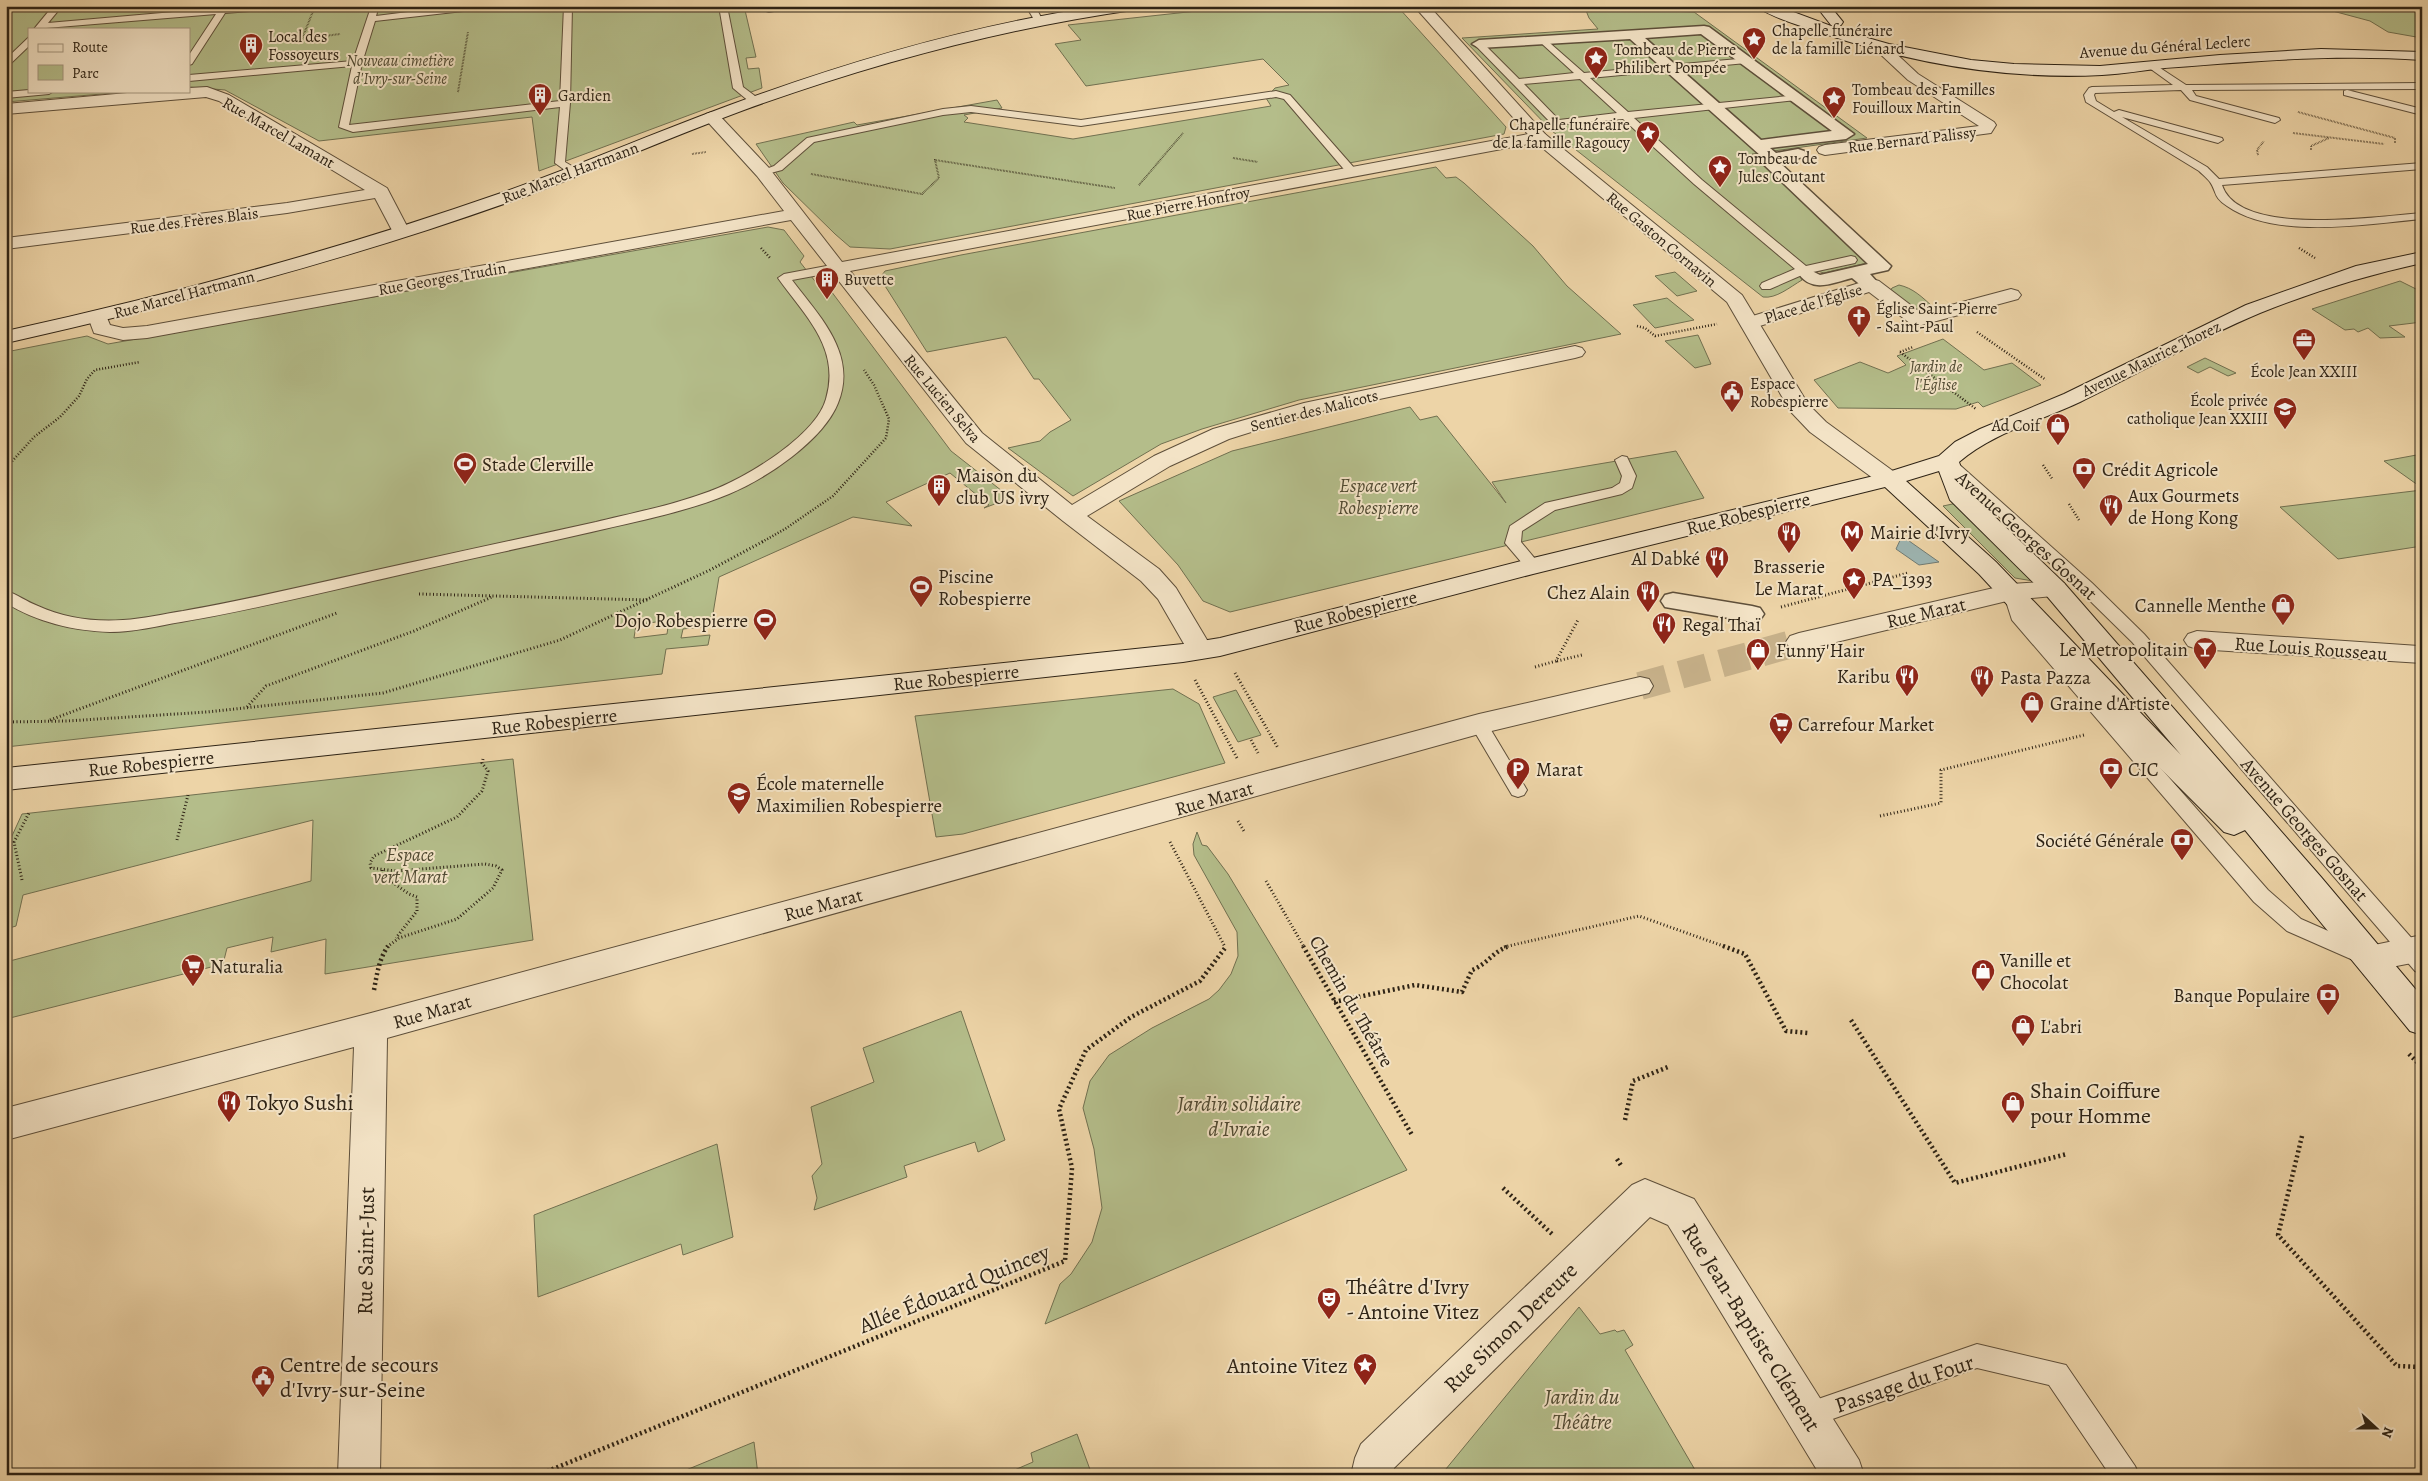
<svg xmlns="http://www.w3.org/2000/svg" width="2428" height="1481" font-family="Alegreya,serif">
<rect width="100%" height="100%" fill="#edd4a7"/>
<filter id="stains"><feTurbulence type="fractalNoise" baseFrequency=".004" numOctaves="4"/><feColorMatrix values="0 0 0 0 .2 0 0 0 0 .09 0 0 0 0 .02 0 0 0 .5 -.17"/></filter>
<radialGradient id="worn" r=".72"><stop offset=".6" stop-color="#630" stop-opacity="0"/><stop offset="1" stop-color="#630" stop-opacity=".3"/></radialGradient>
<path fill="#b4bd8a" stroke="#717050" fill-rule="evenodd" d="M 6,6 L 744,6 L 756,57 L 746,58 L 748,69 L 759,68 L 762,88 L 539,171 L 532,117 L 319,141 L 225,90 L 189,87 L 189,29 L 29,29 L 29,91 L 138,91 L 6,102 Z
M 1280,6 L 1398,7 L 1506,127 L 1504,134 L 890,249 L 850,247 L 835,234 L 783,183 L 756,144 L 854,122 L 857,125 L 997,100 L 1002,108 L 964,115 L 968,118 L 964,122 L 1073,139 L 1271,106 L 1266,98 L 1275,88 L 1289,85 L 1263,59 L 1086,86 L 1055,44 L 1081,40 L 1068,25 L 1206,10 Z
M 2314,6 L 2407,6 L 2422,13 L 2422,38 L 2388,32 L 2370,21 Z
M 1585,8 L 1694,12 L 1867,138 L 1752,154 L 1867,263 L 1824,273 L 1817,271 L 1800,277 L 1802,280 C 1790,287 1776,299 1763,297 L 1552,131 L 1462,38 L 1598,29 L 1589,18 Z
M 1436,167 L 1446,178 L 1456,177 L 1464,183 L 1533,246 L 1567,286 L 1621,334 L 1299,400 L 1202,429 L 1161,444 L 1073,496 L 1008,448 L 1040,441 L 1050,432 L 1071,420 L 1039,379 L 1034,379 L 1006,337 L 927,352 L 880,278 L 885,271 L 961,255 Z
M 768,227 L 784,230 L 804,256 L 800,262 L 818,285 L 828,287 L 951,451 L 1011,498 L 984,508 L 989,505 L 950,473 L 886,502 L 912,526 L 853,517 L 719,577 L 711,626 L 683,629 L 681,638 L 710,635 L 708,645 L 666,649 L 662,674 L 6,747 L 6,352 L 87,336 L 108,344 ZM 669,620 L 667,634 L 634,638 L 636,625 Z
M 1675,272 L 1697,291 L 1677,296 L 1655,276 Z
M 2400,281 L 2422,292 L 2422,322 L 2389,326 L 2405,337 L 2380,338 L 2368,328 L 2358,332 L 2354,329 L 2345,330 L 2312,309 Z
M 1899,285 C 1913,288 1922,297 1933,307 L 1932,310 C 1914,315 1903,302 1890,291 L 1892,288 Z
M 1667,298 L 1694,320 L 1655,328 L 1633,305 Z
M 1698,335 L 1711,364 L 1695,368 L 1665,341 Z
M 1943,339 L 1984,370 L 2012,363 L 2041,385 L 1983,407 L 1978,402 L 1956,409 L 1838,408 L 1814,380 L 1860,362 L 1888,373 L 1906,365 L 1897,356 Z
M 2205,358 L 2236,373 L 2228,376 L 2210,367 L 2198,373 L 2187,367 Z
M 1410,407 L 1420,420 L 1437,416 L 1506,503 L 1492,482 L 1676,451 L 1704,498 L 1230,612 L 1203,601 L 1178,565 L 1119,501 L 1232,451 Z
M 2422,454 L 2422,488 L 2384,461 Z
M 2422,490 L 2422,546 L 2338,559 L 2280,507 Z
M 1957,503 L 2033,581 L 2015,578 L 1943,506 Z
M 1173,689 L 1199,704 L 1225,763 L 963,834 L 936,837 L 915,716 Z
M 1236,690 L 1261,735 L 1238,742 L 1213,697 Z
M 513,759 L 533,940 L 325,974 L 326,939 L 271,952 L 273,937 L 227,948 L 223,964 L 6,1019 L 6,962 L 311,881 L 313,820 L 23,895 L 16,926 L 6,929 L 6,849 L 22,814 Z
M 1197,832 L 1202,845 L 1207,846 L 1228,874 L 1407,1170 L 1045,1324 L 1060,1284 L 1071,1274 L 1092,1242 L 1102,1208 L 1094,1149 L 1083,1108 L 1090,1081 L 1109,1055 L 1152,1028 L 1209,999 L 1219,990 L 1231,974 L 1238,956 L 1237,932 L 1194,855 L 1193,844 Z
M 961,1011 L 1005,1140 L 978,1152 L 975,1142 L 904,1166 L 907,1177 L 814,1210 L 817,1198 L 812,1176 L 822,1164 L 811,1107 L 874,1082 L 863,1048 Z
M 717,1144 L 733,1237 L 683,1255 L 681,1244 L 538,1297 L 534,1215 Z
M 1579,1307 L 1600,1334 L 1615,1330 L 1617,1332 L 1624,1330 L 1633,1345 L 1625,1350 L 1698,1475 L 1441,1475 Z
M 1077,1434 L 1092,1475 L 1003,1475 L 1033,1462 L 1031,1453 Z
M 754,1442 L 758,1475 L 674,1475 Z"/>
<path fill="#9db5b2" stroke="#717b73" d="M 1902,536 L 1939,562 L 1919,565 L 1896,549 Z"/>
<g fill="none" stroke-linecap="round" stroke-linejoin="round">
<path stroke="#c7b18a" stroke-width="28" stroke-dasharray="28 14" stroke-linecap="butt" d="M 1640,686 L 1799,642"/>
<g stroke="#5e4f3a" stroke-width="2">
<path id="service" d="M 53,6 L 62,6 L 48,23 L 219,8 L 220,6 L 280,6 L 276,9 L 225,13 L 192,64 L 189,65 L 189,55 L 216,14 L 34,29 Z
M 456,6 L 485,6 L 481,9 L 375,21 L 362,63 L 349,125 L 560,101 L 564,6 L 572,6 L 570,103 L 565,162 L 577,169 L 577,173 L 569,173 L 555,163 L 560,107 L 353,132 L 339,127 L 352,66 L 189,81 L 189,75 L 353,61 L 371,7 L 378,9 L 376,16 Z
M 719,6 L 727,6 L 743,87 L 759,99 L 759,103 L 751,103 L 733,88 Z
M 765,6 L 799,6 L 769,12 L 766,11 Z
M 1026,6 L 1035,6 L 1043,21 L 1042,23 L 1036,23 Z
M 29,37 L 29,46 L 6,68 L 6,59 Z
M 1543,37 L 1584,73 L 1749,58 L 1749,62 L 1746,63 L 1590,78 L 1628,112 L 1799,95 L 1801,97 L 1796,100 L 1634,118 L 1702,180 L 1806,266 L 1851,256 L 1855,257 L 1857,260 L 1855,263 L 1813,272 L 1812,277 L 1802,275 L 1770,289 L 1762,289 L 1760,286 L 1762,283 L 1795,269 L 1694,184 L 1623,119 L 1553,125 L 1474,44 L 1482,42 L 1519,79 L 1574,73 L 1540,42 L 1540,38 ZM 1580,79 L 1617,113 L 1559,120 L 1524,84 Z
M 2151,62 L 2186,85 L 2422,83 L 2422,89 L 2192,90 L 2196,96 L 2279,118 L 2280,120 L 2275,123 L 2190,100 L 2181,90 L 2095,93 L 2094,95 L 2096,101 L 2114,112 L 2119,110 L 2222,138 L 2223,140 L 2218,143 L 2122,117 L 2207,167 L 2219,179 L 2422,163 L 2422,169 L 2222,185 C 2239,238 2379,216 2422,213 L 2422,219 C 2367,224 2275,240 2227,206 C 2213,197 2217,192 2210,182 C 2207,178 2203,175 2199,171 L 2086,102 L 2084,95 L 2089,88 L 2092,87 L 2173,85 L 2148,67 L 2148,63 Z
M 29,90 L 29,91 L 54,91 L 49,94 L 6,98 L 6,92 Z
M 2347,90 L 2422,109 L 2422,115 L 2344,95 L 2344,91 Z
M 1276,91 L 1290,95 L 1356,170 L 1356,174 L 1348,174 L 1284,99 L 1276,97 L 1081,126 L 971,112 L 943,115 L 814,142 L 782,170 L 763,175 L 758,172 L 774,166 L 807,138 L 943,109 L 971,106 L 1081,120 Z
M 837,264 L 841,265 L 843,268 L 841,271 L 792,280 C 819,316 858,354 838,403 C 823,441 765,479 729,494 C 688,511 643,520 600,530 C 536,545 472,558 408,573 C 333,590 257,609 181,622 C 157,626 134,632 110,632 C 74,631 37,622 6,603 L 6,591 C 17,594 27,602 38,606 C 64,618 94,622 123,620 C 143,619 163,614 183,611 C 263,597 342,577 422,560 C 480,547 538,535 596,522 C 637,512 679,504 718,488 C 751,474 816,435 826,399 C 841,348 805,316 778,278 L 784,274 Z
M 1622,456 L 1627,457 L 1636,476 L 1632,488 L 1622,494 L 1555,510 L 1522,531 L 1521,542 L 1541,566 L 1538,570 L 1528,570 L 1505,543 L 1510,526 L 1545,503 L 1612,488 L 1620,483 L 1622,476 L 1615,460 Z
M 1948,458 L 1953,459 L 2092,583 L 2144,634 L 2422,950 L 2422,974 L 2415,971 L 2132,642 L 2080,591 L 1943,465 L 1941,462 Z
M 2011,587 L 2017,588 L 2025,614 L 2268,890 L 2301,919 L 2367,948 L 2370,954 L 2367,960 L 2360,963 L 2353,960 L 2287,931 L 2254,902 L 2012,620 L 2003,592 L 2005,588 Z
M 1479,718 L 1485,720 L 1527,790 L 1524,795 L 1518,797 L 1512,795 L 1470,724 L 1473,720 Z
M 1977,1344 L 2066,1365 L 2135,1466 L 2139,1475 L 2110,1475 L 2049,1385 L 1977,1368 L 1807,1428 L 1798,1424 L 1794,1415 L 1798,1406 Z"/>
</g>
<g stroke="#5e4f3a" stroke-width="3">
<path id="pedestrian" d="M 1704,26 L 1709,27 L 1854,134 L 1846,139 L 1770,148 L 1776,153 L 1798,149 L 1804,151 L 1806,154 L 1804,157 L 1779,162 L 1891,266 L 1888,270 L 1870,274 L 1878,283 L 1875,287 L 1863,287 L 1852,278 C 1833,283 1812,293 1799,274 L 1802,270 L 1808,269 L 1820,275 L 1868,264 L 1761,162 L 1759,159 L 1761,156 L 1630,39 L 1479,48 L 1472,44 L 1479,40 ZM 1701,34 L 1832,131 L 1761,140 L 1645,38 Z
M 1673,593 L 1752,606 L 1760,608 L 1764,614 L 1760,620 L 1752,622 L 1665,607 L 1661,601 L 1665,595 Z"/>
</g>
<g stroke="#5e4f3a" stroke-width="2">
<path id="minor" d="M 1882,44 L 1887,45 L 1918,74 L 1994,122 L 1996,125 L 1991,133 L 1825,155 L 1819,153 L 1817,150 L 1819,147 L 1825,145 L 1979,126 L 1908,80 L 1877,51 L 1875,48 L 1877,45 Z
M 207,87 L 229,95 L 387,188 L 410,232 L 407,236 L 395,236 L 375,198 L 287,213 L 6,249 L 6,238 L 287,203 L 365,190 L 219,101 L 206,97 L 6,114 L 6,104 L 149,91 L 189,91 L 189,88 Z
M 712,112 L 718,114 L 769,168 L 842,262 L 1539,132 L 1545,134 L 1547,137 L 1545,140 L 1539,142 L 850,271 L 982,433 L 1072,505 L 1154,456 L 1213,429 L 1304,403 L 1575,346 L 1582,348 L 1585,352 L 1582,356 L 1575,358 L 1308,414 L 1229,439 L 1170,466 L 1087,516 L 1159,569 L 1176,588 L 1213,650 L 1209,656 L 1200,659 L 1191,656 L 1158,599 L 1141,581 L 1063,521 L 966,443 L 791,220 L 147,338 L 123,340 L 94,333 L 88,317 L 91,313 L 98,311 L 105,313 L 110,325 L 123,328 L 147,326 L 784,211 L 757,176 L 706,120 L 704,117 L 706,114 Z
M 1872,279 L 1879,281 L 1921,313 L 2011,289 L 2018,291 L 2021,295 L 2018,299 L 1918,326 L 1911,324 L 1869,292 L 1750,329 L 1743,327 L 1740,323 L 1743,319 Z
M 2055,581 L 2064,583 L 2067,589 L 2064,595 L 2011,600 L 1799,651 L 1790,648 L 1786,642 L 1790,636 L 1799,633 L 2011,584 Z
M 2197,631 L 2419,646 L 2422,647 L 2422,663 L 2197,649 L 2188,646 L 2184,640 L 2188,634 Z
M 1640,677 L 1649,679 L 1653,686 L 1649,693 L 1479,734 L 387,1038 L 380,1475 L 338,1475 L 354,1047 L 6,1140 L 6,1108 L 371,1013 L 1479,714 Z
M 2422,935 L 2422,961 L 2371,971 L 2360,968 L 2355,958 L 2360,948 Z
M 1645,1179 L 1694,1199 L 1859,1460 L 1864,1475 L 1820,1475 L 1668,1225 L 1650,1217 L 1394,1468 L 1393,1475 L 1351,1475 L 1355,1458 L 1361,1444 L 1632,1185 Z"/>
</g>
<g stroke="#5e4f3a" stroke-width="2">
<path id="tertiary" d="M 1414,6 L 1429,6 L 1545,134 L 1742,295 L 1808,404 L 1826,422 L 1897,474 L 1900,479 L 1897,484 L 1889,486 L 1881,484 L 1810,432 L 1791,412 L 1727,302 L 1533,140 Z"/>
</g>
<g stroke="#2e2315" stroke-width="2">
<path id="secondary" d="M 1102,6 L 1140,6 L 1133,10 C 1000,29 871,64 744,110 C 668,138 594,171 518,199 C 351,259 180,304 6,343 L 6,331 C 175,294 341,249 504,192 C 580,165 654,133 730,105 C 850,61 975,24 1102,6 Z
M 1757,6 L 1777,6 L 1850,33 L 1889,44 L 1971,60 L 2014,64 L 2100,66 L 2220,55 L 2321,49 L 2422,52 L 2422,60 C 2336,54 2251,61 2165,68 C 2144,70 2123,74 2102,75 C 2007,80 1909,63 1819,32 C 1807,28 1764,15 1757,6 Z
M 1816,6 L 1830,6 L 1843,22 L 1841,25 L 1831,25 Z
M 2422,252 L 2422,263 C 2367,275 2312,292 2260,313 C 2198,339 2140,373 2080,402 C 2040,421 1992,433 1959,462 L 1969,492 L 2064,583 L 2321,877 L 2422,997 L 2422,1035 L 2410,1031 L 2245,830 L 2234,835 L 2224,832 L 2140,748 L 1979,574 L 1885,487 L 1533,574 L 1220,656 L 1183,662 L 6,790 L 6,768 L 1183,644 L 1220,638 L 1533,558 L 1882,474 L 1939,456 L 1955,442 L 1980,429 L 2064,394 L 2246,305 L 2356,266 ZM 1939,471 L 1950,500 L 2046,595 L 2181,755 L 1996,562 L 1906,481 Z"/>
</g>
<path stroke="#2e2315" stroke-width="2" stroke-dasharray="0.5 1" stroke-linecap="butt" d="M 315,6 L 302,39 L 340,34
M 2243,6 L 2249,9 L 2281,6
M 2324,6 L 2331,7
M 458,92 L 468,32
M 2298,112 L 2395,138 L 2395,143
M 2293,133 L 2384,144
M 2311,150 L 2311,146 L 2329,138
M 692,154 L 706,152
M 2258,155 L 2257,150 L 2264,141
M 1233,158 L 1258,162
M 811,174 L 922,194 L 939,178 L 935,160 L 1115,188
M 1139,185 L 1183,133"/>
<path stroke="#2e2315" stroke-width="2.5" stroke-dasharray="1 2" stroke-linecap="butt" d="M 761,248 L 771,259
M 2299,248 L 2315,258
M 1637,326 L 1645,328 L 1655,336 L 1717,324
M 1977,332 L 2046,380
M 1900,352 L 1976,409
M 1900,352 L 1913,347
M 2043,465 L 2053,480
M 6,468 L 34,437 L 60,417 L 79,396 L 87,379 L 95,370 L 140,362
M 2069,504 L 2079,520
M 762,542 L 785,529 L 833,496 L 886,438 L 889,419 L 874,385 L 864,370"/>
<path stroke="#2e2315" stroke-width="3" stroke-dasharray="1 2.5" stroke-linecap="butt" d="M 419,594 L 648,600
M 1781,607 L 1908,573
M 1557,661 L 1582,655
M 1535,667 L 1556,661 L 1578,620
M 1235,673 L 1278,748
M 1195,680 L 1237,758
M 247,707 L 266,686 L 414,631 L 492,597
M 50,720 L 337,613
M 6,722 L 67,721 L 207,712 L 383,693 L 560,640 L 710,570 L 764,541
M 1251,740 L 1258,753
M 1880,816 L 1941,803 L 1941,770 L 2084,735
M 1238,821 L 1244,831
M 177,840 L 188,795
M 1170,842 L 1225,947
M 382,870 L 382,875 L 409,894 L 417,897 L 417,911 L 396,938
M 22,880 L 14,842 L 29,813
M 1266,881 L 1304,947
M 387,947 L 399,938 L 457,919 L 493,888 L 502,870 L 496,866 L 485,864 L 396,871 L 371,868 L 370,863 L 374,856 L 457,817 L 482,791 L 488,771 L 482,763 L 483,759
M 1504,947 L 1639,916 L 1726,947"/>
<path stroke="#2e2315" stroke-width="4.5" stroke-dasharray="2 3" stroke-linecap="butt" d="M 1303,946 L 1412,1135
M 1723,946 L 1745,954 L 1786,1031 L 1808,1033
M 374,990 C 377,974 379,959 388,946
M 1334,1002 L 1415,985 L 1462,992 L 1472,970 C 1488,964 1494,950 1510,946
M 1851,1020 L 1955,1183 L 2067,1154
M 2409,1054 L 2422,1067
M 1625,1120 L 1633,1081 L 1668,1067
M 2302,1136 L 2278,1235 L 2397,1366 L 2422,1367
M 1617,1159 L 1622,1167
M 1503,1188 L 1552,1234
M 538,1475 L 1065,1261 L 1072,1168 L 1059,1109 L 1086,1050 L 1131,1017 L 1200,981 L 1225,948 L 1224,946"/>
<use href="#service" fill="#f3e3c6" fill-rule="evenodd"/>
<use href="#pedestrian" fill="#f3e3c6" fill-rule="evenodd"/>
<use href="#minor" fill="#f3e3c6" fill-rule="evenodd"/>
<use href="#tertiary" fill="#f3e3c6" fill-rule="evenodd"/>
<use href="#secondary" fill="#f3e3c6" fill-rule="evenodd"/>
</g>
<defs>
<g id="sight-pin" transform="scale(1.25)"><path d="M0 17L-7.5 6A9.5 9.5 0 1 1 7.5 6Z" fill="#8f2418" stroke="#f3e3c6"/><path d="M0-6L1.8-2.2L6-1.7L2.9 1.2L3.7 5.4L0 3.3L-3.7 5.4L-2.9 1.2L-6-1.7L-1.8-2.2Z" fill="#fff"/></g>
<g id="building-pin" transform="scale(1.25)"><path d="M0 17L-7.5 6A9.5 9.5 0 1 1 7.5 6Z" fill="#8f2418" stroke="#f3e3c6"/><path d="M-4-6H4V6H1V3H-1V6H-4ZM-2.5-4.3h1.7v1.8h-1.7ZM.8-4.3h1.7v1.8H.8ZM-2.5-1h1.7V.8h-1.7ZM.8-1h1.7V.8H.8Z" fill="#fff"/></g>
<g id="church-pin" transform="scale(1.25)"><path d="M0 17L-7.5 6A9.5 9.5 0 1 1 7.5 6Z" fill="#8f2418" stroke="#f3e3c6"/><path d="M-1.2-6h2.4v3.5h3.3v2.4h-3.3V6h-2.4V-.1h-3.3v-2.4h3.3Z" fill="#fff"/></g>
<g id="office-pin" transform="scale(1.25)"><path d="M0 17L-7.5 6A9.5 9.5 0 1 1 7.5 6Z" fill="#8f2418" stroke="#f3e3c6"/><path d="M-6-3h4V-5.5h4V-3h4V5H-6ZM-1-4.5V-3h2v-1.5ZM-6 0V1H6V0Z" fill="#fff"/></g>
<g id="civic-pin" transform="scale(1.25)"><path d="M0 17L-7.5 6A9.5 9.5 0 1 1 7.5 6Z" fill="#8f2418" stroke="#f3e3c6"/><path d="M-.6-6.5H3V-4.5H.6V-3L4-1V1h2V6H-6V1h2V-1L-.6-3ZM-1.2 2.5V6h2.4V2.5Z" fill="#fff"/></g>
<g id="school-pin" transform="scale(1.25)"><path d="M0 17L-7.5 6A9.5 9.5 0 1 1 7.5 6Z" fill="#8f2418" stroke="#f3e3c6"/><path d="M0-5L7-2L0 1L-7-2ZM-4 1L0 2.5L4 1V4Q0 6-4 4Z" fill="#fff"/></g>
<g id="shop-pin" transform="scale(1.25)"><path d="M0 17L-7.5 6A9.5 9.5 0 1 1 7.5 6Z" fill="#8f2418" stroke="#f3e3c6"/><path d="M-5-2.5h2.3a2.7 3.5 0 0 1 5.4 0H5L5.5 6h-11ZM-1.5-2.5h3a1.5 2.3 0 0 0-3 0Z" fill="#fff"/></g>
<g id="stadium-pin" transform="scale(1.25)"><path d="M0 17L-7.5 6A9.5 9.5 0 1 1 7.5 6Z" fill="#8f2418" stroke="#f3e3c6"/><path d="M0-5a6.5 5 0 1 0 0 10a6.5 5 0 1 0 0-10ZM-3.5-1.8h7v3.6h-7Z" fill="#fff"/></g>
<g id="bank-pin" transform="scale(1.25)"><path d="M0 17L-7.5 6A9.5 9.5 0 1 1 7.5 6Z" fill="#8f2418" stroke="#f3e3c6"/><path d="M-6-4H6V4H-6ZM0-2.3a2.3 2.3 0 1 0 0 4.6a2.3 2.3 0 1 0 0-4.6Z" fill="#fff"/></g>
<g id="restaurant-pin" transform="scale(1.25)"><path d="M0 17L-7.5 6A9.5 9.5 0 1 1 7.5 6Z" fill="#8f2418" stroke="#f3e3c6"/><path d="M-5-6h1v4h1v-4h1v4h1v-4h1v5L-1.5 .5V6h-2V.5L-5-1ZM5-6V6H3V1.5H1.5Q1.5-4 5-6Z" fill="#fff"/></g>
<g id="metro-pin" transform="scale(1.25)"><path d="M0 17L-7.5 6A9.5 9.5 0 1 1 7.5 6Z" fill="#8f2418" stroke="#f3e3c6"/><path d="M-5.5 5V-5H-3L0 0L3-5H5.5V5H3V-.5L0 4L-3-.5V5Z" fill="#fff"/></g>
<g id="bar-pin" transform="scale(1.25)"><path d="M0 17L-7.5 6A9.5 9.5 0 1 1 7.5 6Z" fill="#8f2418" stroke="#f3e3c6"/><path d="M-6-5H6L.8 .8V4.5H3.5V6h-7V4.5H-.8V.8Z" fill="#fff"/></g>
<g id="supermarket-pin" transform="scale(1.25)"><path d="M0 17L-7.5 6A9.5 9.5 0 1 1 7.5 6Z" fill="#8f2418" stroke="#f3e3c6"/><path d="M-6-5.5h2.5l.6 2H6L4.5 2H-2.5L-4.4-4H-6ZM-1.5 3.2a1.3 1.3 0 1 0 .1 0ZM3 3.2a1.3 1.3 0 1 0 .1 0Z" fill="#fff"/></g>
<g id="parking-pin" transform="scale(1.25)"><path d="M0 17L-7.5 6A9.5 9.5 0 1 1 7.5 6Z" fill="#8f2418" stroke="#f3e3c6"/><path d="M-3.5-5.5H1a3.5 3.5 0 0 1 0 7H-1V5.5H-3.5ZM-1-3.4V-.6H.8a1.4 1.4 0 0 0 0-2.8Z" fill="#fff"/></g>
<g id="theatre-pin" transform="scale(1.25)"><path d="M0 17L-7.5 6A9.5 9.5 0 1 1 7.5 6Z" fill="#8f2418" stroke="#f3e3c6"/><path d="M-5-5.5Q0-4 5-5.5V0Q5 5 0 6Q-5 5-5 0ZM-3.3-2.5H-1v1.5H-3.3ZM1-2.5H3.3v1.5H1ZM-2.8 1Q0 5.5 2.8 1Z" fill="#fff"/></g>
</defs>
<g fill-rule="evenodd">
<use href="#sight-pin" x="1754" y="39"/>
<use href="#building-pin" x="251" y="45"/>
<use href="#sight-pin" x="1596" y="58"/>
<use href="#building-pin" x="540" y="95"/>
<use href="#sight-pin" x="1834" y="98"/>
<use href="#sight-pin" x="1648" y="133"/>
<use href="#sight-pin" x="1720" y="167"/>
<use href="#building-pin" x="827" y="279"/>
<use href="#church-pin" x="1859" y="317"/>
<use href="#office-pin" x="2304" y="340"/>
<use href="#civic-pin" x="1732" y="392"/>
<use href="#school-pin" x="2285" y="409"/>
<use href="#shop-pin" x="2058" y="425"/>
<use href="#stadium-pin" x="465" y="464"/>
<use href="#bank-pin" x="2084" y="469"/>
<use href="#building-pin" x="939" y="486"/>
<use href="#restaurant-pin" x="2111" y="506"/>
<use href="#metro-pin" x="1852" y="532"/>
<use href="#restaurant-pin" x="1789" y="533"/>
<use href="#restaurant-pin" x="1717" y="558"/>
<use href="#sight-pin" x="1854" y="579"/>
<use href="#stadium-pin" x="921" y="587"/>
<use href="#restaurant-pin" x="1648" y="592"/>
<use href="#shop-pin" x="2283" y="605"/>
<use href="#stadium-pin" x="765" y="620"/>
<use href="#restaurant-pin" x="1664" y="624"/>
<use href="#bar-pin" x="2205" y="649"/>
<use href="#shop-pin" x="1758" y="650"/>
<use href="#restaurant-pin" x="1907" y="676"/>
<use href="#restaurant-pin" x="1982" y="677"/>
<use href="#shop-pin" x="2032" y="703"/>
<use href="#supermarket-pin" x="1781" y="724"/>
<use href="#parking-pin" x="1518" y="769"/>
<use href="#bank-pin" x="2111" y="769"/>
<use href="#school-pin" x="739" y="794"/>
<use href="#bank-pin" x="2182" y="840"/>
<use href="#supermarket-pin" x="193" y="966"/>
<use href="#shop-pin" x="1983" y="971"/>
<use href="#bank-pin" x="2328" y="995"/>
<use href="#shop-pin" x="2023" y="1026"/>
<use href="#restaurant-pin" x="229" y="1102"/>
<use href="#shop-pin" x="2013" y="1103"/>
<use href="#theatre-pin" x="1329" y="1299"/>
<use href="#sight-pin" x="1365" y="1365"/>
<use href="#civic-pin" x="263" y="1377"/>
</g>
<g text-anchor="middle" stroke-width="4" stroke-linejoin="round" paint-order="stroke">
<g font-size="16" fill="#2e2315" stroke="#f3e3c6" text-anchor="start">
<text x="1772" y="36">Chapelle funéraire<tspan x="1772" dy="18">de la famille Liénard</tspan></text>
<text x="268" y="42">Local des<tspan x="268" dy="18">Fossoyeurs</tspan></text>
<text x="1614" y="55">Tombeau de Pierre<tspan x="1614" dy="18">Philibert Pompée</tspan></text>
<text x="1852" y="95">Tombeau des Familles<tspan x="1852" dy="18">Fouilloux Martin</tspan></text>
<text x="558" y="101">Gardien</text>
<text x="1630" y="130" text-anchor="end">Chapelle funéraire<tspan x="1630" dy="18">de la famille Ragoucy</tspan></text>
<text x="1738" y="164">Tombeau de<tspan x="1738" dy="18">Jules Coutant</tspan></text>
<text x="844" y="285">Buvette</text>
<text x="1876" y="314">Église Saint-Pierre<tspan x="1876" dy="18">- Saint-Paul</tspan></text>
<text x="2304" y="377" text-anchor="middle">École Jean XXIII</text>
<text x="1750" y="389">Espace<tspan x="1750" dy="18">Robespierre</tspan></text>
<text x="2268" y="406" text-anchor="end">École privée<tspan x="2268" dy="18">catholique Jean XXIII</tspan></text>
<text x="2040" y="431" text-anchor="end">Ad Coif</text>
</g>
<g font-size="16" fill="#2e2315" stroke="#f3e3c6">
<text transform="translate(2165 46) rotate(-4)" y="6">Avenue du Général Leclerc</text>
<text transform="translate(279 132) rotate(30)" y="6">Rue Marcel Lamant</text>
<text transform="translate(1912 139) rotate(-7)" y="6">Rue Bernard Palissy</text>
<text transform="translate(570 172) rotate(-21)" y="6">Rue Marcel Hartmann</text>
<text transform="translate(1188 203) rotate(-11)" y="6">Rue Pierre Honfroy</text>
<text transform="translate(194 220) rotate(-7)" y="6">Rue des Frères Blais</text>
<text transform="translate(1662 239) rotate(40)" y="6">Rue Gaston Cornavin</text>
<text transform="translate(442 278) rotate(-10)" y="6">Rue Georges Trudin</text>
<text transform="translate(184 294) rotate(-15)" y="6">Rue Marcel Hartmann</text>
<text transform="translate(1813 303) rotate(-17)" y="6">Place de l'Église</text>
<text transform="translate(2151 358) rotate(-26)" y="6">Avenue Maurice Thorez</text>
<text transform="translate(943 398) rotate(50)" y="6">Rue Lucien Selva</text>
<text transform="translate(1314 410) rotate(-14)" y="6">Sentier des Malicots</text>
</g>
<g font-size="16" font-style="italic" fill="#504a32" stroke="#f3e3c6">
<text x="400" y="66">Nouveau cimetière<tspan x="400" dy="18">d'Ivry-sur-Seine</tspan></text>
<text x="1936" y="372">Jardin de<tspan x="1936" dy="18">l'Église</tspan></text>
</g>
<g font-size="19" fill="#2e2315" stroke="#f3e3c6" text-anchor="start">
<text x="482" y="471">Stade Clerville</text>
<text x="2102" y="476">Crédit Agricole</text>
<text x="956" y="482">Maison du<tspan x="956" dy="22">club US ivry</tspan></text>
<text x="2128" y="502">Aux Gourmets<tspan x="2128" dy="22">de Hong Kong</tspan></text>
<text x="1870" y="539">Mairie d'Ivry</text>
<text x="1700" y="565" text-anchor="end">Al Dabké</text>
<text x="1789" y="573" text-anchor="middle">Brasserie<tspan x="1789" dy="22">Le Marat</tspan></text>
<text x="938" y="583">Piscine<tspan x="938" dy="22">Robespierre</tspan></text>
<text x="1872" y="586">PA_1393</text>
<text x="1630" y="599" text-anchor="end">Chez Alain</text>
<text x="2266" y="612" text-anchor="end">Cannelle Menthe</text>
<text x="748" y="627" text-anchor="end">Dojo Robespierre</text>
<text x="1682" y="631">Regal Thaï</text>
<text x="2188" y="656" text-anchor="end">Le Metropolitain</text>
<text x="1776" y="657">Funny'Hair</text>
<text x="1890" y="683" text-anchor="end">Karibu</text>
<text x="2000" y="684">Pasta Pazza</text>
<text x="2050" y="710">Graine d'Artiste</text>
<text x="1798" y="731">Carrefour Market</text>
<text x="1536" y="776">Marat</text>
<text x="2128" y="776">CIC</text>
<text x="756" y="790">École maternelle<tspan x="756" dy="22">Maximilien Robespierre</tspan></text>
<text x="2164" y="847" text-anchor="end">Société Générale</text>
<text x="2000" y="967">Vanille et<tspan x="2000" dy="22">Chocolat</tspan></text>
<text x="210" y="973">Naturalia</text>
<text x="2310" y="1002" text-anchor="end">Banque Populaire</text>
<text x="2040" y="1033">L'abri</text>
</g>
<g font-size="19" font-style="italic" fill="#504a32" stroke="#f3e3c6">
<text x="1378" y="492">Espace vert<tspan x="1378" dy="22">Robespierre</tspan></text>
<text x="410" y="861">Espace<tspan x="410" dy="22">vert Marat</tspan></text>
</g>
<g font-size="19" fill="#2e2315" stroke="#f3e3c6">
<text transform="translate(1748 513) rotate(-14)" y="7">Rue Robespierre</text>
<text transform="translate(2027 535) rotate(42)" y="7">Avenue Georges Gosnat</text>
<text transform="translate(1355 611) rotate(-14)" y="7">Rue Robespierre</text>
<text transform="translate(1926 612) rotate(-13)" y="7">Rue Marat</text>
<text transform="translate(2311 648) rotate(4)" y="7">Rue Louis Rousseau</text>
<text transform="translate(956 677) rotate(-6)" y="7">Rue Robespierre</text>
<text transform="translate(554 721) rotate(-6)" y="7">Rue Robespierre</text>
<text transform="translate(151 763) rotate(-6)" y="7">Rue Robespierre</text>
<text transform="translate(1214 798) rotate(-16)" y="7">Rue Marat</text>
<text transform="translate(2305 829) rotate(49)" y="7">Avenue Georges Gosnat</text>
<text transform="translate(823 904) rotate(-15)" y="7">Rue Marat</text>
<text transform="translate(1352 1001) rotate(60)" y="7">Chemin du Théâtre</text>
<text transform="translate(432 1011) rotate(-16)" y="7">Rue Marat</text>
</g>
<g font-size="22" fill="#2e2315" stroke="#f3e3c6" text-anchor="start">
<text x="2030" y="1098">Shain Coiffure<tspan x="2030" dy="25">pour Homme</tspan></text>
<text x="246" y="1110">Tokyo Sushi</text>
<text x="1346" y="1294">Théâtre d'Ivry<tspan x="1346" dy="25">- Antoine Vitez</tspan></text>
<text x="280" y="1372">Centre de secours<tspan x="280" dy="25">d'Ivry-sur-Seine</tspan></text>
<text x="1348" y="1373" text-anchor="end">Antoine Vitez</text>
</g>
<g font-size="22" font-style="italic" fill="#504a32" stroke="#f3e3c6">
<text x="1239" y="1111">Jardin solidaire<tspan x="1239" dy="25">d'Ivraie</tspan></text>
<text x="1582" y="1404">Jardin du<tspan x="1582" dy="25">Théâtre</tspan></text>
</g>
<g font-size="22" fill="#2e2315" stroke="#f3e3c6">
<text transform="translate(365 1251) rotate(-89)" y="8">Rue Saint-Just</text>
<text transform="translate(954 1288) rotate(-22)" y="8">Allée Édouard Quincey</text>
<text transform="translate(1510 1327) rotate(-44)" y="8">Rue Simon Dereure</text>
<text transform="translate(1752 1327) rotate(58)" y="8">Rue Jean-Baptiste Clément</text>
<text transform="translate(1904 1383) rotate(-18)" y="8">Passage du Four</text>
</g>
</g>
<rect width="2428" height="1481" fill="none" stroke="#edd4a7" stroke-width="25"/>
<rect x="8" y="8" width="2413" height="1466" fill="none" stroke="#2e2315" stroke-width="2.5"/>
<rect x="12" y="12" width="2403" height="1456" fill="none" stroke="#2e2315"/>
<rect x="28" y="28" width="162" height="65" fill="#f3e3c6" stroke="#a4967f"/>
<rect x="38" y="44" width="25" height="8" fill="#f3e3c6" stroke="#a4967f"/>
<text x="72" y="52" font-size="15" fill="#2e2315">Route</text>
<rect x="38" y="65" width="25" height="15" fill="#b4bd8a" stroke="#a4967f"/>
<text x="72" y="78" font-size="15" fill="#2e2315">Parc</text>
<g transform="translate(2376 1428) rotate(111)" stroke="#f3e3c6" stroke-width="4" paint-order="stroke">
<path d="M0-4L9 19L0 12L-9 19Z" fill="#2e2315"/>
<text y="-8" font-size="14" font-weight="bold" text-anchor="middle" fill="#2e2315">N</text>
</g>
<rect width="100%" height="100%" filter="url(#stains)"/>
<rect width="100%" height="100%" fill="url(#worn)"/>
</svg>
